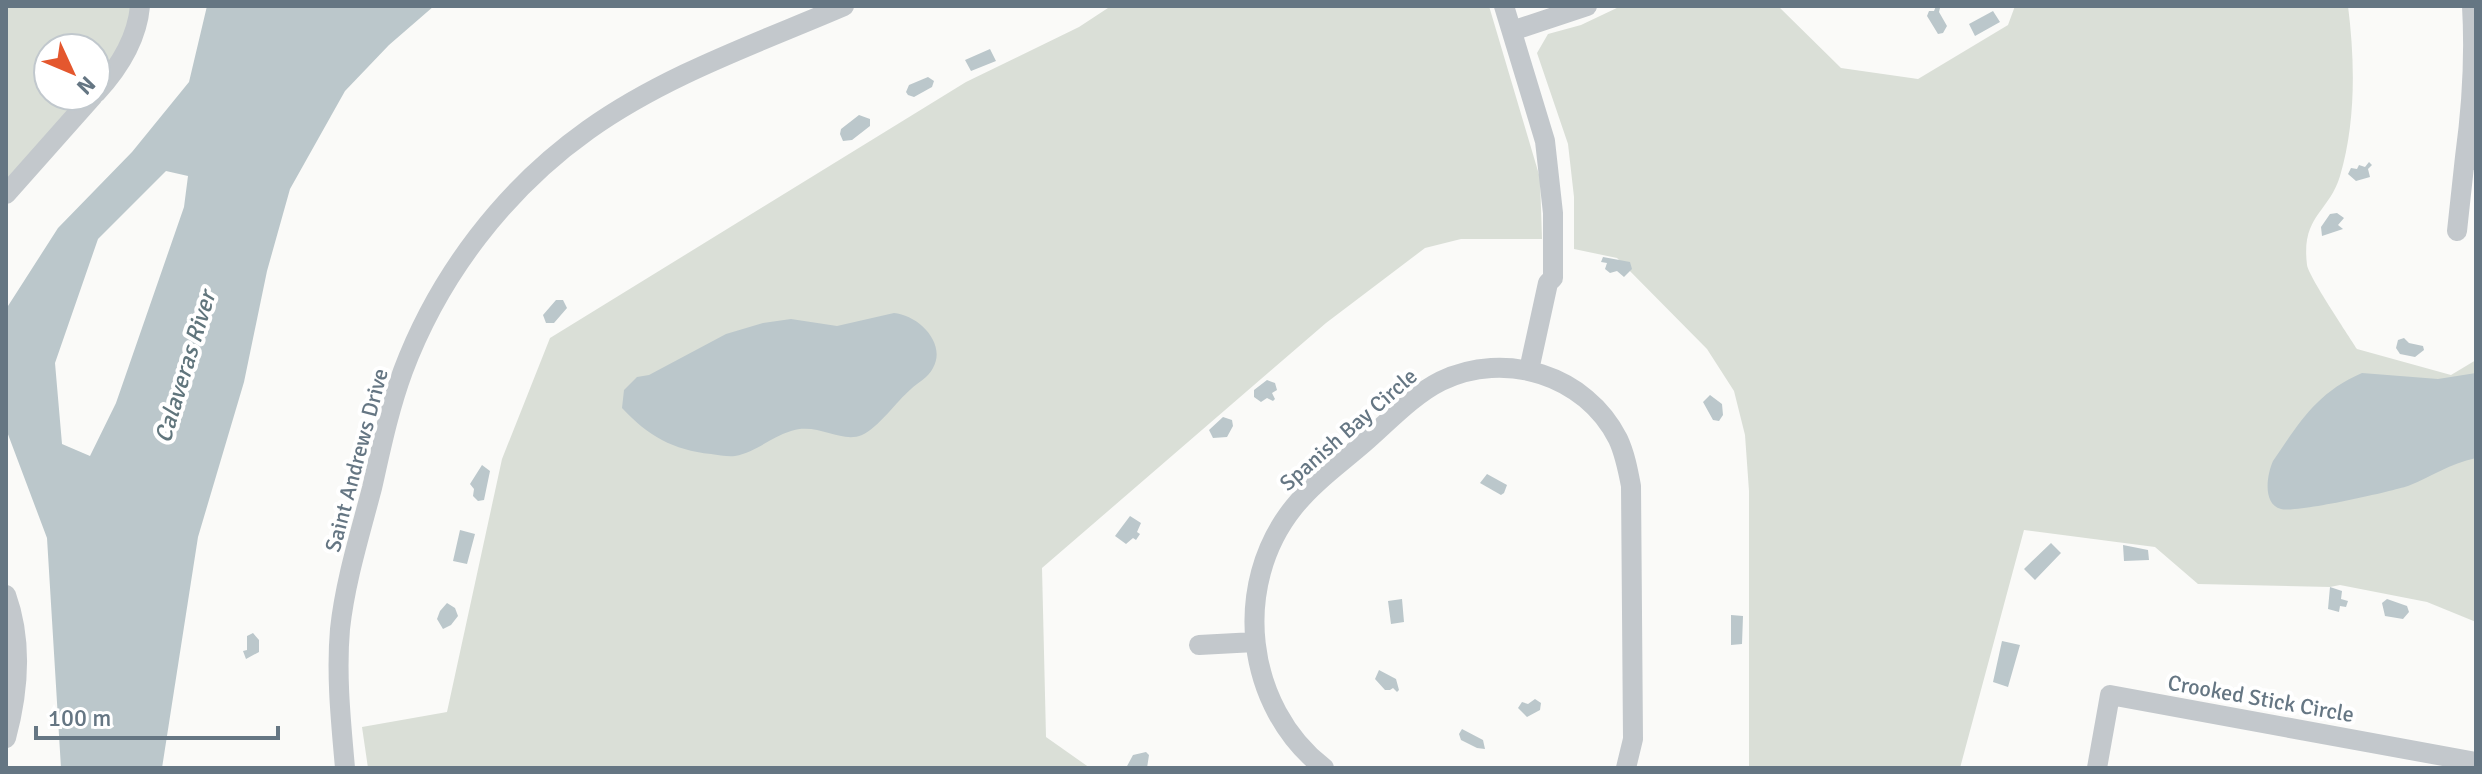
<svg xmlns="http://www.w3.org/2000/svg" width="2482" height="774" font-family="Signika,sans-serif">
<rect width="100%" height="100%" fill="#fafaf8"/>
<path fill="#dadfd7" d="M 6,6 L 138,6 L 96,93 L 96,48 L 48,48 L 48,96 L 94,96 L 6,195 Z
M 1111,6 L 1489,6 L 1540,178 L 1542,239 L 1461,239 L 1425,248 L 1326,323 L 1042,568 L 1046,737 L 1090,768 L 368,768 L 362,727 L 447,712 L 502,459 L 550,338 L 966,82 L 1079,27 Z
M 1621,6 L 1778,6 L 1841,68 L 1918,79 L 2008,25 L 2015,6 L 2348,6 C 2355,61 2356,122 2340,176 C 2329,213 2301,215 2307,265 C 2309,277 2347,333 2357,349 L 2451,375 L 2476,360 L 2476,622 L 2427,602 L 2340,585 L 2330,587 L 2198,584 L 2155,547 L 2024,530 L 1960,768 L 1749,768 L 1749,491 L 1745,435 L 1734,391 L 1707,349 L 1617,258 L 1574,249 L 1574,197 L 1568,144 L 1537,53 L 1548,34 L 1581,25 Z"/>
<path fill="#bbc7cb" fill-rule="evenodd" d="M 207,6 L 434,6 L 389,45 L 345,91 L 290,189 L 267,271 L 244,382 L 198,537 L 162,768 L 61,768 L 47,538 L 6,429 L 6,314 L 8,306 L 58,228 L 132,152 L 189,82 ZM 166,171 L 188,176 L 184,207 L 116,403 L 90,456 L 62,444 L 55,363 L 98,239 Z
M 1936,6 L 1940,8 L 1939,12 L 1947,26 L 1943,33 L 1938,34 L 1927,16 L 1929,11 L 1934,11 Z
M 1993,11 L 2000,22 L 1975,36 L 1969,24 Z
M 990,49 L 996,61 L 971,71 L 965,60 Z
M 928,77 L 934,81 L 932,87 L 914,97 L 908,95 L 906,92 L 909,85 Z
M 859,115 L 870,119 L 870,126 L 852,140 L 843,141 L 840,134 L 841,129 Z
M 2369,162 L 2372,165 L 2368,169 L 2370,177 L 2356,181 L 2348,174 L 2351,168 L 2357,169 L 2359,165 L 2365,167 Z
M 2337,213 L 2344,218 L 2338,225 L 2343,229 L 2322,236 L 2321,227 L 2330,214 Z
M 1603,257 L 1630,262 L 1632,269 L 1624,277 L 1617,271 L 1610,273 L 1605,269 L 1607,263 L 1601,262 Z
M 556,300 L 563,300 L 567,308 L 554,323 L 546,323 L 543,315 Z
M 894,313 C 918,315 947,343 933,368 C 928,378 918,382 911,389 C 897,401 878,428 862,435 C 841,444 818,422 791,431 C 771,437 756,452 735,456 C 728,457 719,455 711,454 C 673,450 648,436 622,408 L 624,390 L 637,377 L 649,375 L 726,334 L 763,323 L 791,319 L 837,326 Z
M 2404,338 L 2409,343 L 2423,346 L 2424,350 L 2415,357 L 2400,354 L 2396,348 L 2398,340 Z
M 2362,373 L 2438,379 L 2476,373 L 2476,458 C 2449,464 2433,476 2408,486 C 2389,492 2297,513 2281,509 C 2262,504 2267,474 2273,461 C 2300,422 2316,393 2362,373 Z
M 1267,380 L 1275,383 L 1277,390 L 1272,393 L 1275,399 L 1273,401 L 1267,398 L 1261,402 L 1254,397 L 1254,390 Z
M 1710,395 L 1722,404 L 1723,415 L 1719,421 L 1713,420 L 1703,402 Z
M 1223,417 L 1232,420 L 1233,426 L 1227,437 L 1213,438 L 1209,430 Z
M 482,465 L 490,471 L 484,500 L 478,501 L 473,496 L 474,489 L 470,484 Z
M 1487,474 L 1507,485 L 1504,493 L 1501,495 L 1480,483 Z
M 1130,516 L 1141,523 L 1137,532 L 1140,534 L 1136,540 L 1133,538 L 1126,544 L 1115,536 Z
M 460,530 L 475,534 L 467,564 L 453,561 Z
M 2051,543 L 2061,553 L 2035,580 L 2024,569 Z
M 2123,545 L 2148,550 L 2149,560 L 2124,561 Z
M 2330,587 L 2342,591 L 2341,599 L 2348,601 L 2346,607 L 2340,606 L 2339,612 L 2328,609 Z
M 1402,599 L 1404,622 L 1391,624 L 1388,601 Z
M 2387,599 L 2407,606 L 2409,612 L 2403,619 L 2385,616 L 2382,603 Z
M 447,603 L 455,608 L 458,616 L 451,625 L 443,629 L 437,619 L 440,611 Z
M 1731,615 L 1743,616 L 1742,644 L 1731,645 Z
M 253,633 L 259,640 L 259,652 L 246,659 L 243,651 L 247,650 L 247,636 Z
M 2002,641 L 2020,645 L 2008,687 L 1993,682 Z
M 1379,670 L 1396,679 L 1399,690 L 1397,692 L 1393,688 L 1390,690 L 1385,690 L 1375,679 Z
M 1535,699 L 1541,703 L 1540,710 L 1527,717 L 1518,708 L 1522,702 L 1528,704 Z
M 1462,729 L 1483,740 L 1485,749 L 1477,748 L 1461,740 L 1459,734 Z
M 1146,752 L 1149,755 L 1147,768 L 1126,768 L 1133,755 Z"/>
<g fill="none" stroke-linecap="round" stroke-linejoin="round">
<path stroke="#c3c8cc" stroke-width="20" d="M 1504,6 L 1545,141 L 1553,213 L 1553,278 L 1548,283 L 1529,370
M 2472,6 C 2475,57 2472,106 2465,157 L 2476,160
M 1512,31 L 1587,6
M 96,93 C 119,68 137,40 140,6
M 6,194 L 93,96
M 2457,231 L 2465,157
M 6,595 C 23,642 19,690 6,738
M 1199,645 L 1255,642
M 345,768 C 341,722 336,676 340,629 C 345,582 360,534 372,488 C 381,448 389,409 403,371 C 439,275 505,189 588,130 C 665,75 758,43 844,6
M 1324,768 C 1245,707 1231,585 1294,507 C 1314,482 1341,463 1365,442 C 1389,421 1413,395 1441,381 C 1505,350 1586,375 1618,439 C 1625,454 1628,470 1631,486 L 1633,739 L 1626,768
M 2097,768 L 2110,695 L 2476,762"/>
</g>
<g text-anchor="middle" stroke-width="8" stroke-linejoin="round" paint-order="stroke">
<g font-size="22" fill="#657683" stroke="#fff">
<text transform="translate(1348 429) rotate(-41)" y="8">Spanish Bay Circle</text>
<text transform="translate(356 460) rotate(-75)" y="8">Saint Andrews Drive</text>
<text transform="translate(2261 698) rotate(10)" y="8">Crooked Stick Circle</text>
</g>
<g font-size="24" font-style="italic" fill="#60757c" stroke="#fff">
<text transform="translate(185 367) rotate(-73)" y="8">Calaveras River</text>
</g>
</g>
<rect width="2482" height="774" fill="none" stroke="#657683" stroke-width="16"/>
<g transform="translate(72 72) rotate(134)"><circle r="38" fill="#ffffff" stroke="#c1c8cd" stroke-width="2"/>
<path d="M0-6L14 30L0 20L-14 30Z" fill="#e4572e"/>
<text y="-12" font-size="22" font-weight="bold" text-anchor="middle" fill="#657683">N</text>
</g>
<path d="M36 726v12h242v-12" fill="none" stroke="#657683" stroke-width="4"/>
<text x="48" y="726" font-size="24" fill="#657683" stroke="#ffffff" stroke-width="6" paint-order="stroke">100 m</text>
</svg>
